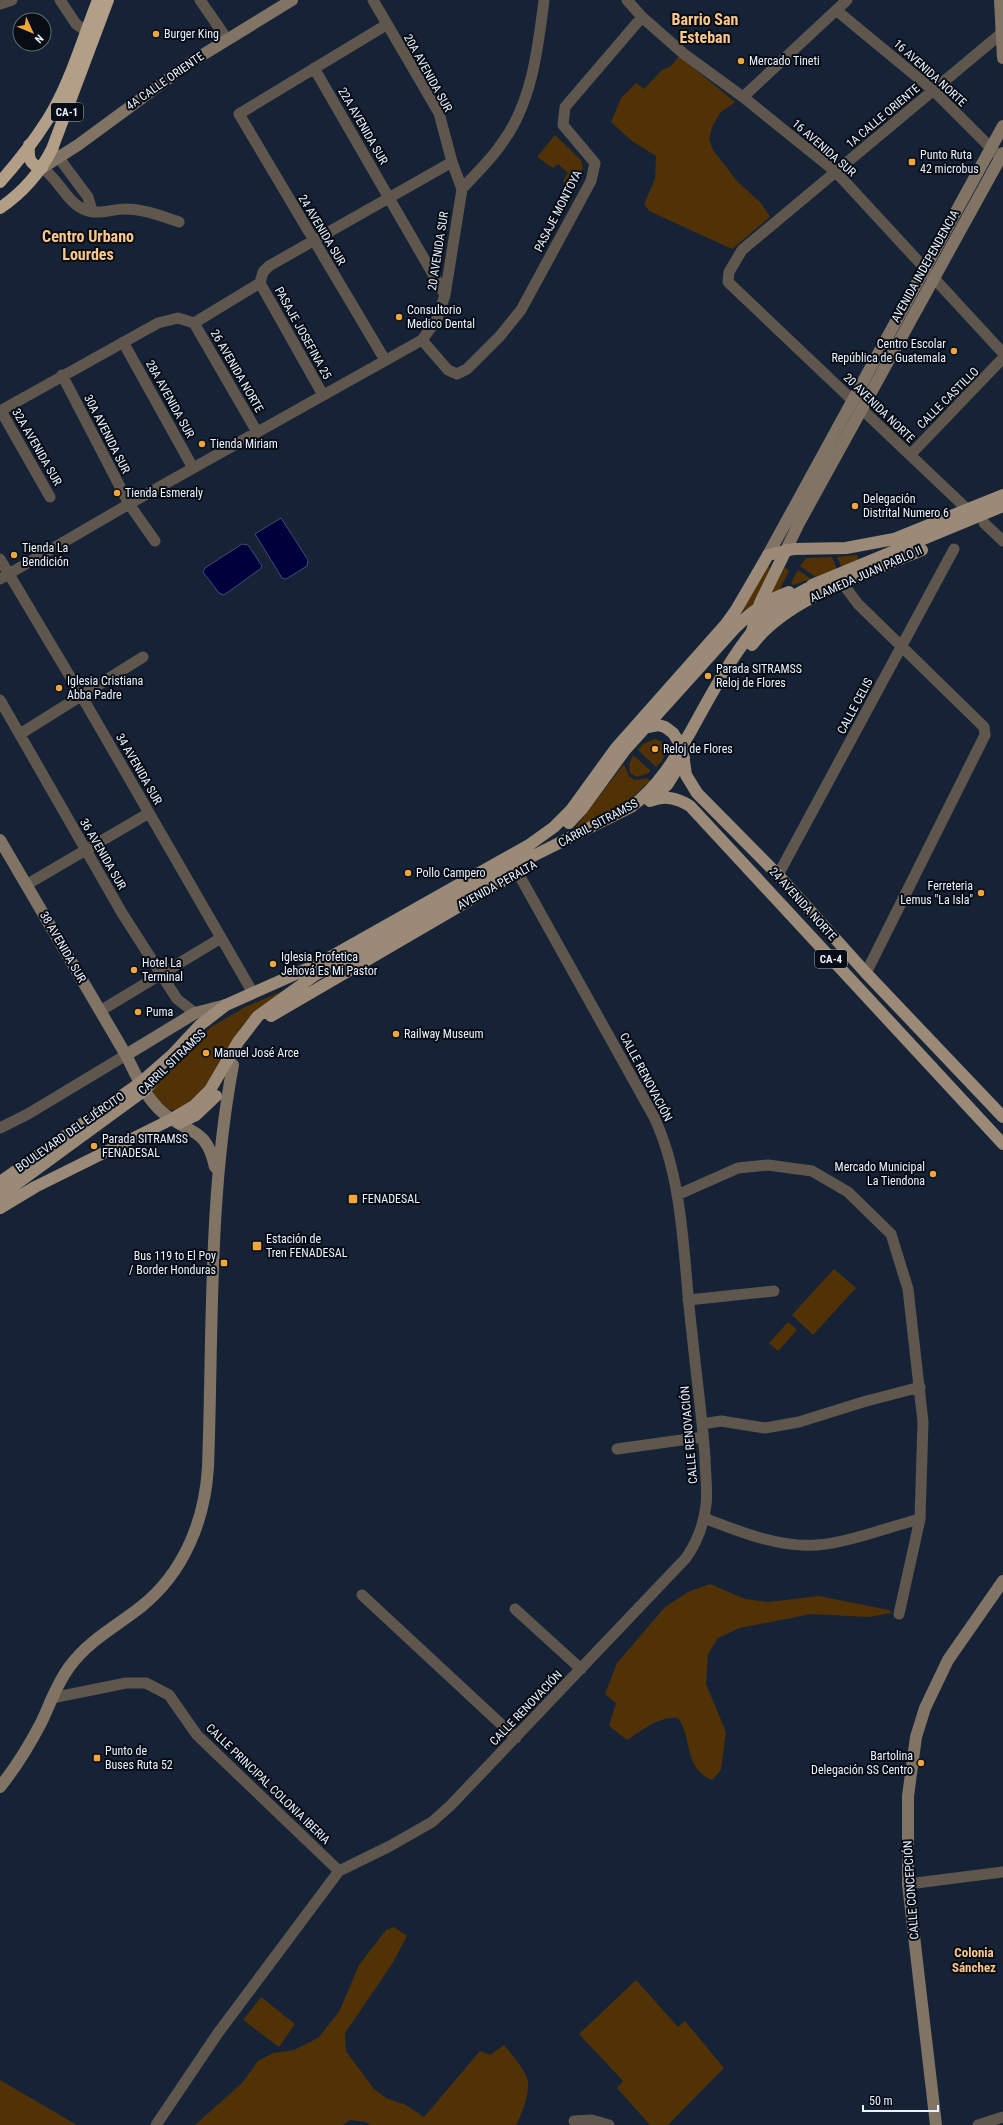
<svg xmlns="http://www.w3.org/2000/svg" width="1003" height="2125" font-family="'Roboto Condensed',sans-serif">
<rect width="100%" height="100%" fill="#162336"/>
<path fill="#503206" d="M 679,56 L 735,102 L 720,113 L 712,127 L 709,139 L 713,150 L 737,181 L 761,203 L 770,217 L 732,249 L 649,211 L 644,204 L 655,179 L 656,156 L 632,141 L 611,122 L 621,98 L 636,83 L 644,89 L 662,70 L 671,66 Z
M 555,135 L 581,160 L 583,168 L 570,186 L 563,181 L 568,173 L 558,164 L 553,168 L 537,157 Z
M 857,555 L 859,561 L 842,568 L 837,557 Z
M 832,557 L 837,570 L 817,578 L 800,566 L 806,558 Z
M 767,566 L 771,568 L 753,604 L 740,614 Z
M 785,567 L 789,571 L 779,591 L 771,594 Z
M 798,570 L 811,579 L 793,585 L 791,583 Z
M 655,739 L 663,742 L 667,750 L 662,761 L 656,767 L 638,750 L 643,744 Z
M 633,755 L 650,770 L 649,773 L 637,777 L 630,773 L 629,764 Z
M 624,764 C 630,779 630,782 648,778 L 650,781 L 626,803 L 574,829 Z
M 285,990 L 250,1017 L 242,1026 L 199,1097 L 176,1110 L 171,1110 L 167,1109 L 154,1096 L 153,1089 L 157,1081 L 176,1059 L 211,1027 L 245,1007 Z
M 834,1269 L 856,1288 L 813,1335 L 792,1315 Z
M 788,1322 L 797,1330 L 778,1351 L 769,1343 Z
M 710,1584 L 745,1599 L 768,1602 L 819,1596 L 889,1610 L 892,1613 L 868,1617 L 811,1614 L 740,1628 L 718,1638 L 708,1654 L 706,1684 L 726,1732 L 721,1770 L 712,1780 C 683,1768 693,1738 678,1718 C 659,1716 643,1730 627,1740 L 609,1726 L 616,1703 L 605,1694 L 617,1663 L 665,1607 L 688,1592 Z
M 394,1927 L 407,1936 L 392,1964 L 345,2033 L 346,2051 L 374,2089 L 386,2098 L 406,2105 L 424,2117 L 480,2051 L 490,2055 L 504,2045 C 511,2053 527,2072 528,2082 C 529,2095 522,2114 516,2125 L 370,2125 L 366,2122 L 350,2120 L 343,2125 L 195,2125 L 242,2083 L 258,2061 L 273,2053 L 294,2050 L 318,2038 L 339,2012 L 359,1965 L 386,1930 Z
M 636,1980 L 678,2027 L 685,2021 L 724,2068 L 668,2125 L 650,2125 L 617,2088 L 623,2081 L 579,2034 Z
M 261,1997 L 295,2024 L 279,2047 L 243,2020 Z
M 0,2080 L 77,2125 L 0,2125 Z"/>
<path fill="#00003c" stroke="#464976" d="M 281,518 L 308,560 L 307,566 L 286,579 L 282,578 L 255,534 Z
M 242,544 L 248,545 L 262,566 L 260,569 L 224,595 L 219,593 L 203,572 L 205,568 Z"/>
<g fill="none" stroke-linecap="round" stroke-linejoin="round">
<path stroke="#5f574d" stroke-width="11" d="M 60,0 L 76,24 L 86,31
M 200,0 L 227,39
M 627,0 L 642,17 L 684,54 L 743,97 L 836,172 L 1003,353
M 0,4 L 12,0
M 836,10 L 934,91 L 996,153
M 314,68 L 445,295
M 743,97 L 847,0
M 53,150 L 88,197 L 92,211
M 42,168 C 58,178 66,201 83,209 C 97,216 111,209 125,209 C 144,209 161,216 179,222
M 462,189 C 475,174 491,160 502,143 C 532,103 538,48 544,0
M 260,283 L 323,395
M 194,323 L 257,432
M 422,340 L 448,370 L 457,374 L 467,369 L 500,336 L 521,310 L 591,181 L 595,163 L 563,125 L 565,107 L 642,17
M 123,342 L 193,468
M 385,360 L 239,114 L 386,25
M 62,375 L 129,504 L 155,541
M 0,411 L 158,323 L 178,318 L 194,323 L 260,283 L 263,272 L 269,266 L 452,162
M 1,411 L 50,497
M 910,455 L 1003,358
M 968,510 L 728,282 L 729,272 L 742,250 L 1003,32
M 984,523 L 1003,541
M 0,559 L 81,695 L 253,993
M 0,579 L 129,504 L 422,340 L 437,319 L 445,295 L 462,189 L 452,162 L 439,113 L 373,0
M 843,584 L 858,604 L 984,727 L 985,735 L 866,973
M 0,700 L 122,913 L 177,999 L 195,1013
M 20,734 L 143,657
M 778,875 L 954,549
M 26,885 L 149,813
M 100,1011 L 221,938
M 0,1128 L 28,1114 L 126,1055
M 677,1195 L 738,1168 L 768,1165 L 812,1171 L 848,1192 L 891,1234 L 908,1289 L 923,1422 L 920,1519 L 899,1614
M 688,1300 L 774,1291
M 702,1424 L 721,1421 L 765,1428 L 799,1422 L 863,1402 L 920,1387
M 617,1449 L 703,1437
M 704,1518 C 738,1531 779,1548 816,1545 C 848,1543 888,1527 920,1519
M 362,1595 L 516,1738
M 515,1609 L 581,1669
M 52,1698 L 126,1683 L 146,1683 L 169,1695 L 197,1735 L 339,1871
M 908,1884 L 1003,1872
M 574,2121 L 592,2120 L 609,2125
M 156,2125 L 218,2033 L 339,1871 L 390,1846 L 432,1822 L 450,1806 L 686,1558 C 697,1542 704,1524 706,1505 C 708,1489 705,1473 705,1457 C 702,1415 696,1374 692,1333 C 683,1262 685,1183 654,1117 L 518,873
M 978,2125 L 1003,2117"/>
<path stroke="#817465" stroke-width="12" d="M 1000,0 L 1003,58
M 42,168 L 78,145 L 191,62 L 292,0
M 786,550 L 799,523 L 1003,153
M 768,555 L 1003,126
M 0,840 L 126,1055 C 136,1075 145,1097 162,1112 C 189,1135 206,1126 215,1167
M 126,1055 L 195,1013 L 226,1005
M 0,1787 C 16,1767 29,1746 41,1723 C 50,1704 57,1683 70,1666 C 89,1640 117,1626 142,1606 C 184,1572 205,1520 208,1467 C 213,1333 208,1198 233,1065
M 936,2125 L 908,1884 L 908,1796 L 916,1737 L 925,1708 L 948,1660 L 1003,1581"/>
<path stroke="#9b8a77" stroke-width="12" d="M 812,585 L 1003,506
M 752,631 L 760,603 L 786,550
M 752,645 C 787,598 868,573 922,550
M 643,728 L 658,725 L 665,727 L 673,733 L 682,747 L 686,775 L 697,793 L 778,875 L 866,973 L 1003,1117
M 650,801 L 667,785 L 684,758
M 650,801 C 665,795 677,798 690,806 L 1003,1144
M 569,823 L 582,809 L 625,750 L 735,628 C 751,612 768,599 789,592
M 271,1016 L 511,876
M 179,1123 L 196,1115 L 216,1096
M 0,1182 L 140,1083 L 172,1055 L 200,1025 L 226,1005 L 318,964 L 529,845 L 554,827 L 571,810 L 616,748 L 726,624 L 736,610 L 768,555 L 794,549 L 846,548 L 894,539 L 1003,495
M 0,1196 L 145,1090 L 151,1083
M 0,1208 L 35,1187 L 172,1119 L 194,1106 L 210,1090 L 238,1042 L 258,1016 L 315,975 L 513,866 L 631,807 C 658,787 674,760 691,731 C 711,695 741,637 772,611 C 787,599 803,590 819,583"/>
<path stroke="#b39f87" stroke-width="12" d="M 29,145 C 28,157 29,165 42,168
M 0,182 C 18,162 34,141 48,119 C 70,84 83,38 98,0
M 0,208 C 22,193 40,173 52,149 L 108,0"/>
</g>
<g fill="#f0a63f" stroke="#070c15" stroke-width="1.5">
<circle cx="156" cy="34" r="4"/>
<circle cx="741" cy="61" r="4"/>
<rect x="908" y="158" width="8" height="8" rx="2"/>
<circle cx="399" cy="317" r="4"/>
<circle cx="954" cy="351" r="4"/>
<circle cx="202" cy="444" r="4"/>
<circle cx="117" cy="493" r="4"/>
<circle cx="855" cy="506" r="4"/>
<circle cx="14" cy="555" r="4"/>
<circle cx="708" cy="676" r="4"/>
<circle cx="59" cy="688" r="4"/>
<circle cx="655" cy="749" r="4"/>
<circle cx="408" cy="873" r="4"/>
<circle cx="981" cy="893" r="4"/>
<circle cx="273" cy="964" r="4"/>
<circle cx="134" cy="970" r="4"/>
<circle cx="138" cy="1012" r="4"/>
<circle cx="396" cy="1034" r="4"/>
<circle cx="206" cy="1053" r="4"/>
<circle cx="94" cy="1146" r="4"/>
<circle cx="933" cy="1174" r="4"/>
<rect x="348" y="1194" width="10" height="10" rx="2"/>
<rect x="252" y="1241" width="10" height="10" rx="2"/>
<rect x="220" y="1259" width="8" height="8" rx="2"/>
<rect x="93" y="1754" width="8" height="8" rx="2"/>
<circle cx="921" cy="1763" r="4"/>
</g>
<g text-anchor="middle" stroke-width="4" stroke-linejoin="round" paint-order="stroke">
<g fill="#070c15" stroke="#a5adb9" stroke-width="1">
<rect x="51" y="103" width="32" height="18" rx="3"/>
<rect x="815" y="950" width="32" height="18" rx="3"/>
</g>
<g font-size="11" font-weight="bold" fill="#e9f2ff">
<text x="67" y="116">CA-1</text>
<text x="831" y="963">CA-4</text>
</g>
<g font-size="12" fill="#e9f2ff" stroke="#070c15" text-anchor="start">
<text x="164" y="38">Burger King</text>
<text x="749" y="65">Mercado Tineti</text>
<text x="920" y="159">Punto Ruta<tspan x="920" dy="14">42 microbus</tspan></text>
<text x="407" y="314">Consultorio<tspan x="407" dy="14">Medico Dental</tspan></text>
<text x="946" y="348" text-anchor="end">Centro Escolar<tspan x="946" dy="14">República de Guatemala</tspan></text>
<text x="210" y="448">Tienda Miriam</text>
<text x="125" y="497">Tienda Esmeraly</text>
<text x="863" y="503">Delegación<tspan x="863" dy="14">Distrital Numero 6</tspan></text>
<text x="22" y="552">Tienda La<tspan x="22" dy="14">Bendición</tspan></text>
<text x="716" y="673">Parada SITRAMSS<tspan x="716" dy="14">Reloj de Flores</tspan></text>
<text x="67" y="685">Iglesia Cristiana<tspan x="67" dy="14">Abba Padre</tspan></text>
<text x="663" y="753">Reloj de Flores</text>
<text x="416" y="877">Pollo Campero</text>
<text x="973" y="890" text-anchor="end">Ferreteria<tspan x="973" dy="14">Lemus "La Isla"</tspan></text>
<text x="281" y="961">Iglesia Profetica<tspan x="281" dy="14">Jehová Es Mi Pastor</tspan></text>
<text x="142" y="967">Hotel La<tspan x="142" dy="14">Terminal</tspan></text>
<text x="146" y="1016">Puma</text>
<text x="404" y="1038">Railway Museum</text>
<text x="214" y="1057">Manuel José Arce</text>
<text x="102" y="1143">Parada SITRAMSS<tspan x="102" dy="14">FENADESAL</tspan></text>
<text x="925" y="1171" text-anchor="end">Mercado Municipal<tspan x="925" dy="14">La Tiendona</tspan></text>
<text x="362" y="1203">FENADESAL</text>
<text x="266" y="1243">Estación de<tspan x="266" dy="14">Tren FENADESAL</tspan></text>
<text x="216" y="1260" text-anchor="end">Bus 119 to El Poy<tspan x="216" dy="14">/ Border Honduras</tspan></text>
<text x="105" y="1755">Punto de<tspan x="105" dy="14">Buses Ruta 52</tspan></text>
<text x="913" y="1760" text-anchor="end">Bartolina<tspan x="913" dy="14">Delegación SS Centro</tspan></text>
</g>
<g font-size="12" fill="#e9f2ff" stroke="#070c15">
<text transform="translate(428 73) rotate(61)" y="4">20A AVENIDA SUR</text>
<text transform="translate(930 73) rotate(42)" y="4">16 AVENIDA NORTE</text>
<text transform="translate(165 81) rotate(-35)" y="4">4A CALLE ORIENTE</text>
<text transform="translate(883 116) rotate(-40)" y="4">1A CALLE ORIENTE</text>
<text transform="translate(363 126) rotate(60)" y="4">22A AVENIDA SUR</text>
<text transform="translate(824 148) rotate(41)" y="4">16 AVENIDA SUR</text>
<text transform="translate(558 211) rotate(-63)" y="4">PASAJE MONTOYA</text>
<text transform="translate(322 230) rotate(59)" y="4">24 AVENIDA SUR</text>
<text transform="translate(438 251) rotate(-81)" y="4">20 AVENIDA SUR</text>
<text transform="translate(925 266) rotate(-61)" y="4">AVENIDA INDEPENDENCIA</text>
<text transform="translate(303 333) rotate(61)" y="4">PASAJE JOSEFINA 25</text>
<text transform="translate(237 371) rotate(60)" y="4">26 AVENIDA NORTE</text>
<text transform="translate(948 398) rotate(-45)" y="4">CALLE CASTILLO</text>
<text transform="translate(170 399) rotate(61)" y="4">28A AVENIDA SUR</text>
<text transform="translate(879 408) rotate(44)" y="4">20 AVENIDA NORTE</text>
<text transform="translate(107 434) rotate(63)" y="4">30A AVENIDA SUR</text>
<text transform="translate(37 447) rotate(60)" y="4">32A AVENIDA SUR</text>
<text transform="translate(866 574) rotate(-24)" y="4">ALAMEDA JUAN PABLO II</text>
<text transform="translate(855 706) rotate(-62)" y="4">CALLE CELIS</text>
<text transform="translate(139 769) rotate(60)" y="4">34 AVENIDA SUR</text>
<text transform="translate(598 823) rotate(-28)" y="4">CARRIL SITRAMSS</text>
<text transform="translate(103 854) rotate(60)" y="4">36 AVENIDA SUR</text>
<text transform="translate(497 885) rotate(-29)" y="4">AVENIDA PERALTA</text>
<text transform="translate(803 904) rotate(48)" y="4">24 AVENIDA NORTE</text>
<text transform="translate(63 947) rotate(60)" y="4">38 AVENIDA SUR</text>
<text transform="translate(172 1062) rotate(-44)" y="4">CARRIL SITRAMSS</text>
<text transform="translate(646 1077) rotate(62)" y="4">CALLE RENOVACIÓN</text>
<text transform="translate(70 1132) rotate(-35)" y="4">BOULEVARD DEL EJÉRCITO</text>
<text transform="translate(689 1435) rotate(-95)" y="4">CALLE RENOVACIÓN</text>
<text transform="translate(526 1708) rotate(-46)" y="4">CALLE RENOVACIÓN</text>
<text transform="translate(268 1784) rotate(44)" y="4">CALLE PRINCIPAL COLONIA IBERIA</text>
<text transform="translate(911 1890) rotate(-94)" y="4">CALLE CONCEPCIÓN</text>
</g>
<g font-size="13" font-weight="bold" fill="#fcc788" stroke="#070c15">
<text x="974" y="1957">Colonia<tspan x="974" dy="15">Sánchez</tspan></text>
</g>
<g font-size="16" font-weight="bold" fill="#fcc788" stroke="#070c15">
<text x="705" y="25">Barrio San<tspan x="705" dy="18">Esteban</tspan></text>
<text x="88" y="242">Centro Urbano<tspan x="88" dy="18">Lourdes</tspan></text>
</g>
</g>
<g transform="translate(32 32) rotate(134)"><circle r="19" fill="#070c15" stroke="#616873"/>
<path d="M0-3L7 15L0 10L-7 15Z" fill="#f0a63f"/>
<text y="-6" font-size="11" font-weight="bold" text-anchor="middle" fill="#e9f2ff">N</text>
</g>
<path d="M863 2105v6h75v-6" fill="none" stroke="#e9f2ff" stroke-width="2"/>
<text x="869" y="2105" font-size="12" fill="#e9f2ff" stroke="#070c15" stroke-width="3" paint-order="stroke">50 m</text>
</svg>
